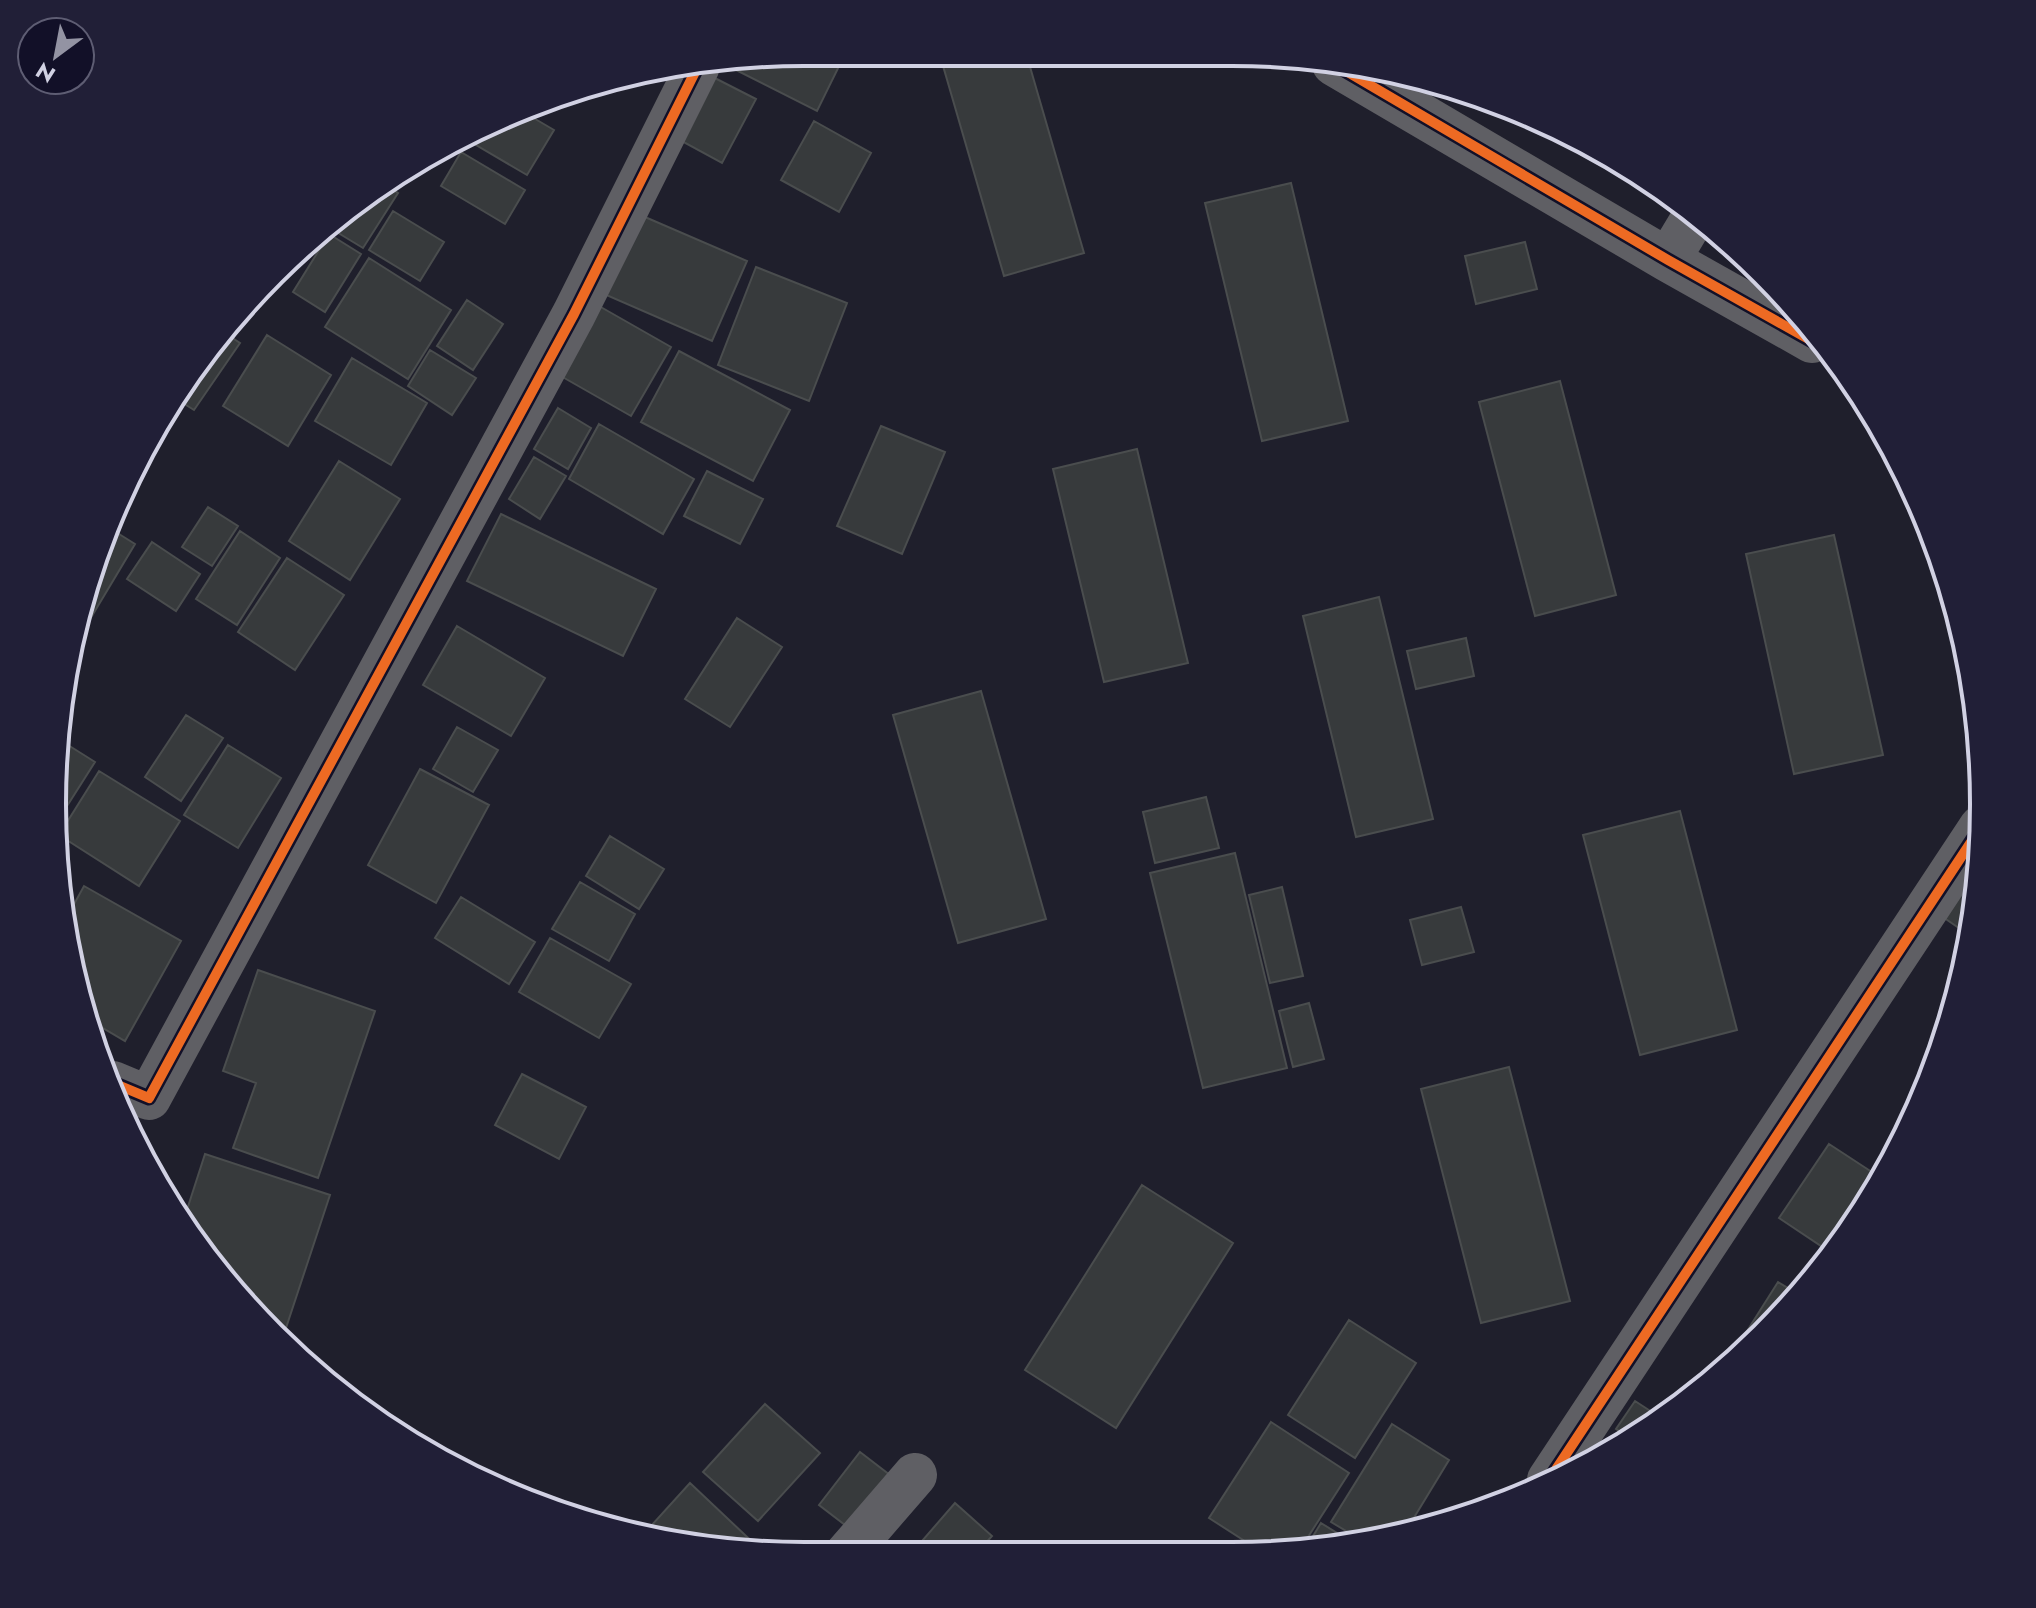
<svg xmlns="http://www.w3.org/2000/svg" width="2036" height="1608" font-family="Jost,sans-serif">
<rect width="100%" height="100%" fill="#1f1f2c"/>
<path fill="#373a3c" stroke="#4a4d4e" stroke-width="2" d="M 804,52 L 846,52 L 817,111 L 730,67 L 733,61 Z
M 939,52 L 1026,53 L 1084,253 L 1004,276 Z
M 701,71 L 756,99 L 722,163 L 667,133 Z
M 592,85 L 584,99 L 573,93 Z
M 525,113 L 554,130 L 527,175 L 464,138 Z
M 814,121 L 871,153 L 839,212 L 781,180 Z
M 461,152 L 525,190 L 505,224 L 441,186 Z
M 1291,183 L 1348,421 L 1262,441 L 1205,203 Z
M 386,185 L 398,193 L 363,248 L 330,228 Z
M 393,211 L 444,242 L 420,281 L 369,250 Z
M 638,214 L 747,261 L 712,341 L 604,294 Z
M 329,234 L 361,254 L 325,312 L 293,292 Z
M 1525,242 L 1537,289 L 1476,304 L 1465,256 Z
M 369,258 L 451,310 L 408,379 L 325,327 Z
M 756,267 L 847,303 L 809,401 L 718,365 Z
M 467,300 L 503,324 L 473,370 L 437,346 Z
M 599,306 L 671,347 L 631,416 L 559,375 Z
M 225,333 L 240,343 L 194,410 L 175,398 Z
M 267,335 L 331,375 L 288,446 L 223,406 Z
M 430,350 L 476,378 L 452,415 L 408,386 Z
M 679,351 L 790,410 L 753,481 L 641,422 Z
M 352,358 L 427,403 L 391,465 L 315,421 Z
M 1560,381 L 1616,595 L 1535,616 L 1479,402 Z
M 558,408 L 591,428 L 568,469 L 534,449 Z
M 599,424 L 694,479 L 663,534 L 569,479 Z
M 881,426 L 945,452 L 902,554 L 837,526 Z
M 1137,449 L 1188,663 L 1104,682 L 1053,469 Z
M 534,457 L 566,476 L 540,519 L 509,499 Z
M 339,461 L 400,499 L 350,580 L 289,541 Z
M 707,471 L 763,499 L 740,544 L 684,516 Z
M 208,507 L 238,526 L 212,566 L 182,547 Z
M 501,514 L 656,589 L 623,656 L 467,581 Z
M 111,529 L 135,544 L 86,626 L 76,620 L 78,609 Z
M 240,531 L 280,558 L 237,625 L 196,599 Z
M 1834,535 L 1883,755 L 1794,774 L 1746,554 Z
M 152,542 L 200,574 L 176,611 L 127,579 Z
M 287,558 L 344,595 L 295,670 L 238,632 Z
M 1379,597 L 1433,819 L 1356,837 L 1303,616 Z
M 737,618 L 782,647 L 730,727 L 685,699 Z
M 457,626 L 545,678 L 511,736 L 423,685 Z
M 1466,638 L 1474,676 L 1416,689 L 1407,651 Z
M 981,691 L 1046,919 L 958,943 L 893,715 Z
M 186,715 L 223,738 L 181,801 L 145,777 Z
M 457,727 L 498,750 L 473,792 L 433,769 Z
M 60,740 L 95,762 L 55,825 L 52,804 Z
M 228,745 L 281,778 L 238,848 L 184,815 Z
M 420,769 L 489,805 L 436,903 L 368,865 Z
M 99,771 L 180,821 L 139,886 L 59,835 Z
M 1206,797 L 1219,848 L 1155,863 L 1143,812 Z
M 1680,811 L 1737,1030 L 1640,1055 L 1583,835 Z
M 610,836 L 664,869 L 639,909 L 586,876 Z
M 1982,852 L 1969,935 L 1940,915 Z
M 1235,853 L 1287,1068 L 1203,1088 L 1150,873 Z
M 580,882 L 635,914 L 609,961 L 552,929 Z
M 84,886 L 181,941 L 125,1041 L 86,1018 L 78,998 L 67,917 Z
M 1282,887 L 1303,976 L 1270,983 L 1249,895 Z
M 461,897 L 535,942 L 509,984 L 435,938 Z
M 1461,907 L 1474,952 L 1422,965 L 1410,920 Z
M 550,938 L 631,984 L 599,1038 L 519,992 Z
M 258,970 L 375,1011 L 318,1178 L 233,1148 L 256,1083 L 223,1071 Z
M 1962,978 L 1958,999 L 1950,1020 L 1940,1014 Z
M 1309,1003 L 1324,1059 L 1293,1067 L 1279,1011 Z
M 1509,1067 L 1570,1301 L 1481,1323 L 1421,1089 Z
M 522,1074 L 586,1107 L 559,1159 L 495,1125 Z
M 1918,1106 L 1906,1137 L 1897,1152 L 1892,1149 Z
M 1829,1144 L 1881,1178 L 1833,1254 L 1779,1218 Z
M 205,1154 L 330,1195 L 282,1340 L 238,1299 L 183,1222 Z
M 1142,1185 L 1233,1243 L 1116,1428 L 1025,1370 Z
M 1778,1282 L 1798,1294 L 1726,1371 L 1723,1369 Z
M 1349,1320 L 1416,1363 L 1355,1458 L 1288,1415 Z
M 1635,1401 L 1661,1418 L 1631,1438 L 1616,1429 Z
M 765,1404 L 820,1453 L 758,1521 L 703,1472 Z
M 1271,1422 L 1349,1473 L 1299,1551 L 1282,1554 L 1265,1554 L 1209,1518 Z
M 1392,1424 L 1449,1460 L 1404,1534 L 1363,1541 L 1331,1522 Z
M 860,1452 L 899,1482 L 858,1535 L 819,1505 Z
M 690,1483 L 763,1552 L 658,1542 L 641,1537 Z
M 531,1495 L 543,1507 L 524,1501 Z
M 955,1503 L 992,1536 L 975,1555 L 909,1556 Z
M 1321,1523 L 1353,1543 L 1304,1551 Z
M 993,1543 L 1007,1555 L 982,1555 Z"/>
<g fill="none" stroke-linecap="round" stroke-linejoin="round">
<path stroke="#5f5f64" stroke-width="44" d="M 1334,64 L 1668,260 L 1812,341
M 1668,260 L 1695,215
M 113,1083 L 149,1098 L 574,314 L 698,66
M 1549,1480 L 1981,827
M 845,1556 L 915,1475"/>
<g stroke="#121028" stroke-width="15">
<path id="cycleway" d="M 1334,64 L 1668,260 L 1812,341
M 113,1083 L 149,1098 L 574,314 L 698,66
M 1549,1480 L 1981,827"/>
</g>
<use href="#cycleway" stroke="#ed6a23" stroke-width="10"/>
</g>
<path d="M0 0H2036V1608H0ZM804 66H1232A738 738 0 0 1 1970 804V804A738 738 0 0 1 1232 1542H804A738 738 0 0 1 66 804V804A738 738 0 0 1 804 66Z" fill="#211f37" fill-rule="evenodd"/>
<path fill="none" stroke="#d1d1e3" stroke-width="4" d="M804 66H1232A738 738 0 0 1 1970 804V804A738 738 0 0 1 1232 1542H804A738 738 0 0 1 66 804V804A738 738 0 0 1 804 66Z"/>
<g transform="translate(56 56) rotate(212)"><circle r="38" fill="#121028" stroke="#5e5d73" stroke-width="2"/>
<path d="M0-6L14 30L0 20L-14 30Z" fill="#9393a3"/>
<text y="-12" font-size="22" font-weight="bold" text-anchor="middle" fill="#d1d1e3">N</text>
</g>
</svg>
